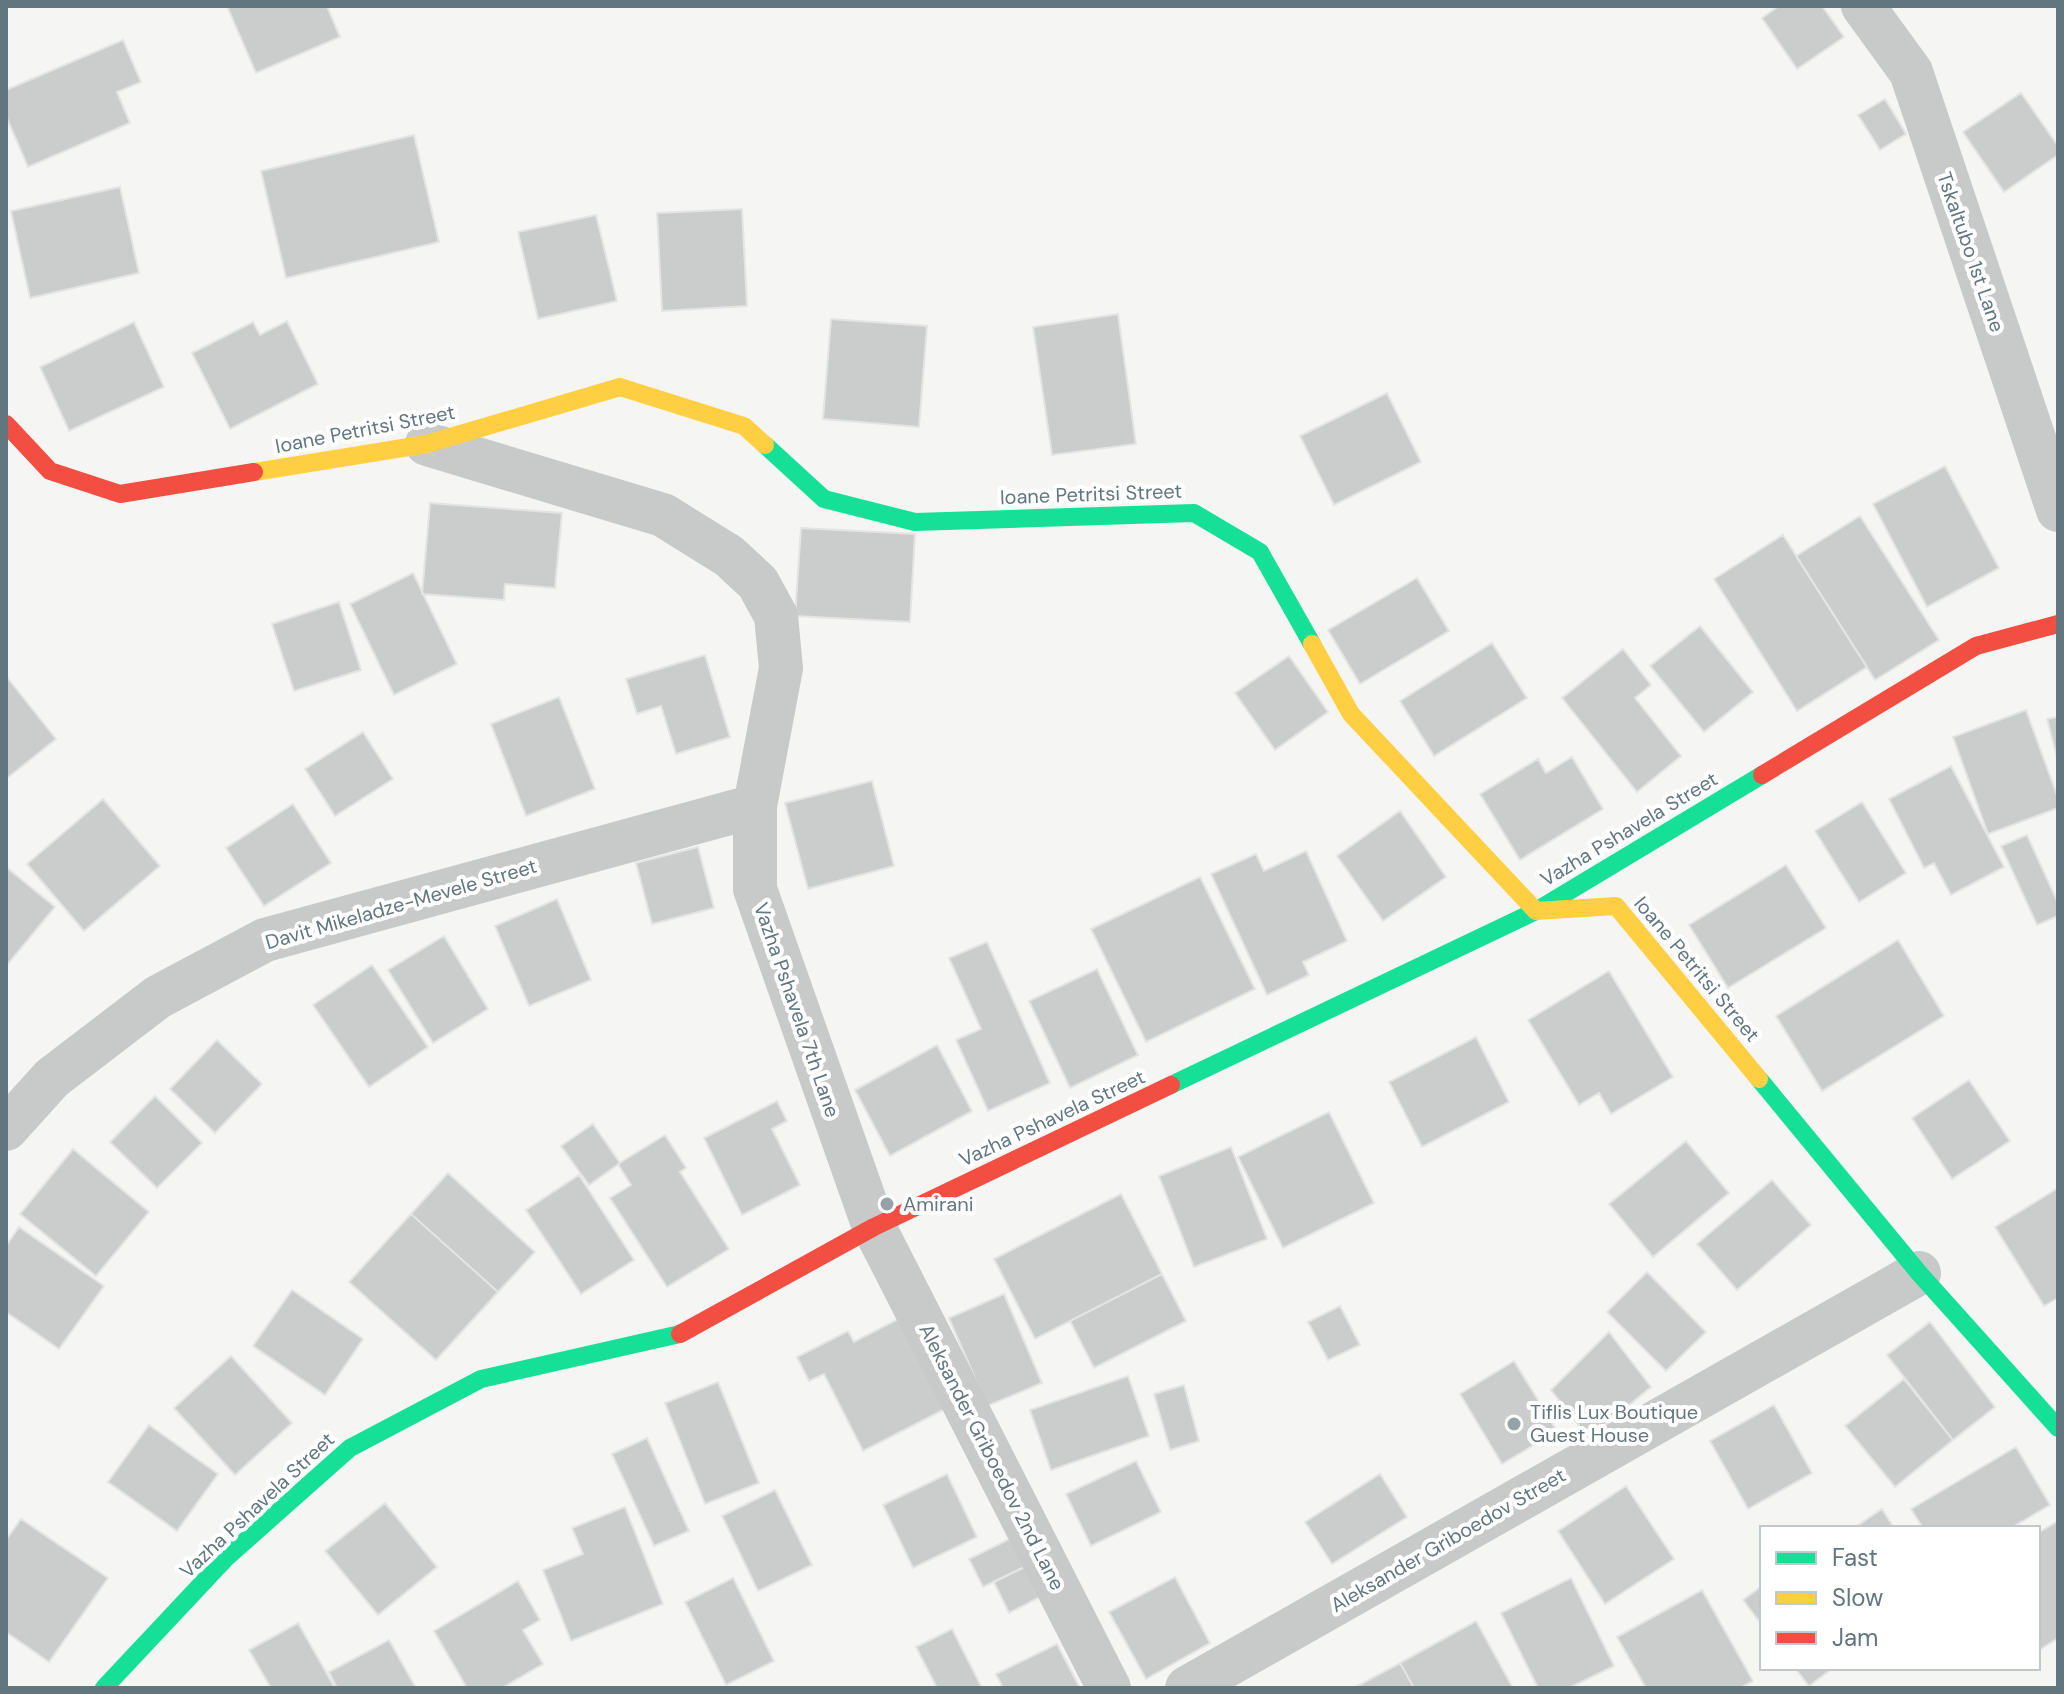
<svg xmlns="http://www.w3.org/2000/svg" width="2064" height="1694" font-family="'DM Sans',sans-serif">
<rect width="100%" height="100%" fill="#f5f5f4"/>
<path fill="#cbcdcd" stroke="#e4e4e4" stroke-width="2" d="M 227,6 L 327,6 L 340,37 L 256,73 Z
M 1779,6 L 1822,6 L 1844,37 L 1797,69 L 1762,18 Z
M 123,40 L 141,82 L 117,92 L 130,123 L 28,167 L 6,116 L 6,90 Z
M 2021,93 L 2058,146 L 2058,155 L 2004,192 L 1963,132 Z
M 1885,99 L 1906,134 L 1880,150 L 1858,115 Z
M 414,135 L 439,242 L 286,278 L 261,171 Z
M 120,187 L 139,273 L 30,298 L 11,211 Z
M 742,209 L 747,306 L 662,311 L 657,213 Z
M 596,215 L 617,301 L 538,319 L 518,232 Z
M 1118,314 L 1136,444 L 1052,455 L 1033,327 Z
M 831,319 L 927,326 L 919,427 L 823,419 Z
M 287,321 L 318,384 L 230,429 L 192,353 L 253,322 L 260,335 Z
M 134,322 L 164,387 L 69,431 L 40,367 Z
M 1387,393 L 1421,462 L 1334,505 L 1300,436 Z
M 1945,466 L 1999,568 L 1927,607 L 1873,504 Z
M 430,503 L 562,513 L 555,588 L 505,584 L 504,600 L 422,594 Z
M 1860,516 L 1939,640 L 1875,680 L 1796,556 Z
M 801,528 L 915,534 L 910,622 L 795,616 Z
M 1783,535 L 1867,667 L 1797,711 L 1714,579 Z
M 413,573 L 457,664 L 394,695 L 350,604 Z
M 1417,578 L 1449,631 L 1360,684 L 1328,630 Z
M 339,602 L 361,670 L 294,691 L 272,624 Z
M 1700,626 L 1753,692 L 1704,732 L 1650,666 Z
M 1492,643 L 1527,698 L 1434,756 L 1400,701 Z
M 1623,649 L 1651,685 L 1635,698 L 1681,756 L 1637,792 L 1562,698 Z
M 705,655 L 730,737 L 676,754 L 661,706 L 637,714 L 626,679 Z
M 1289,656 L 1328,712 L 1275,750 L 1235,693 Z
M 6,676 L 56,739 L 6,779 Z
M 559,697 L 595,789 L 526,816 L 491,724 Z
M 2026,710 L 2058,798 L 2058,808 L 1988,834 L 1953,737 Z
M 2058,717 L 2058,761 L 2047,719 Z
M 363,732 L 393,779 L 335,816 L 305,769 Z
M 1572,757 L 1603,809 L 1520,860 L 1480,794 L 1538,759 L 1546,773 Z
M 1951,766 L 2004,867 L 1951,895 L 1934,863 L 1924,868 L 1889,799 Z
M 872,781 L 894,866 L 808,889 L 785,803 Z
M 103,799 L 160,866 L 84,931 L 27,864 Z
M 1862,802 L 1906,873 L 1859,902 L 1815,831 Z
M 293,804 L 331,863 L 264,906 L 226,848 Z
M 1400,811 L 1446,877 L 1383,921 L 1337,856 Z
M 2027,835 L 2058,903 L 2058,916 L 2037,925 L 2001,846 Z
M 698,847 L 714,908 L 652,924 L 636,863 Z
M 1306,851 L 1347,941 L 1303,962 L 1309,975 L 1267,995 L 1211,874 L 1256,854 L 1264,871 Z
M 1786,865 L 1826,928 L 1728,988 L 1689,925 Z
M 6,867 L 55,907 L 7,965 L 6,964 Z
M 1200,877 L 1255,989 L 1146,1042 L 1091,929 Z
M 557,899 L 591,980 L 529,1006 L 495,926 Z
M 444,936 L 488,1009 L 433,1043 L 388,970 Z
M 1898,940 L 1944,1016 L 1822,1091 L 1776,1016 Z
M 987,942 L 1050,1083 L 988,1111 L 956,1040 L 981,1029 L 949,958 Z
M 372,965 L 428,1047 L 369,1087 L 313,1005 Z
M 1097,969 L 1138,1055 L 1070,1088 L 1029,1001 Z
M 1609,971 L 1673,1077 L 1611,1114 L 1599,1093 L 1579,1105 L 1528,1020 Z
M 1476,1037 L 1509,1102 L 1422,1147 L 1389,1082 Z
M 217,1040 L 262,1084 L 215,1133 L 170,1089 Z
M 937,1045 L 972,1111 L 890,1156 L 855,1090 Z
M 1969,1080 L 2010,1141 L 1952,1179 L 1912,1118 Z
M 155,1096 L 202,1143 L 157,1188 L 110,1142 Z
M 777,1101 L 787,1121 L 772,1129 L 800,1185 L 742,1215 L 704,1138 Z
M 1329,1112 L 1374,1203 L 1283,1248 L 1238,1157 Z
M 593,1124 L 620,1163 L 589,1185 L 561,1146 Z
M 665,1135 L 686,1168 L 680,1172 L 729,1249 L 667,1287 L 610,1198 L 631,1185 L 618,1164 Z
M 1686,1141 L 1729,1193 L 1653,1257 L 1609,1204 Z
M 1231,1147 L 1267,1239 L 1194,1267 L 1159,1176 Z
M 73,1149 L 149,1212 L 96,1276 L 20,1214 Z
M 448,1173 L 535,1252 L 498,1292 L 411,1214 Z
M 579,1175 L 634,1260 L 581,1294 L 526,1210 Z
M 1772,1180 L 1811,1225 L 1737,1290 L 1697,1244 Z
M 2058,1188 L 2058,1298 L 2044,1306 L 1995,1227 Z
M 1121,1194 L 1162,1274 L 1035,1339 L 994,1259 Z
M 411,1214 L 498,1292 L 436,1360 L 349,1282 Z
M 19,1227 L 104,1286 L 59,1349 L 6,1312 L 6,1246 Z
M 1647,1272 L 1706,1332 L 1666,1371 L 1607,1312 Z
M 1162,1274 L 1186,1321 L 1094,1368 L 1070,1321 Z
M 292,1290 L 363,1339 L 325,1395 L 253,1346 Z
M 1004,1294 L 1042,1383 L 987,1406 L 949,1318 Z
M 1340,1306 L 1360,1345 L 1328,1360 L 1308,1322 Z
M 902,1317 L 949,1407 L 863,1451 L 824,1374 L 809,1381 L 797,1357 L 848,1331 L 854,1342 Z
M 1930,1322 L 1995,1407 L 1953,1440 L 1887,1355 Z
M 1609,1332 L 1651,1387 L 1589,1438 L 1551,1390 Z
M 231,1356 L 292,1423 L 235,1475 L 174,1408 Z
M 1514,1361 L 1557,1431 L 1502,1464 L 1460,1394 Z
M 1128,1376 L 1149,1436 L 1051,1470 L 1030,1410 Z
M 1904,1379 L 1953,1440 L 1895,1487 L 1845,1426 Z
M 718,1382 L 759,1483 L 705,1504 L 665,1403 Z
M 1184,1385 L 1199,1441 L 1170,1450 L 1154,1394 Z
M 1774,1405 L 1812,1473 L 1748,1509 L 1710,1441 Z
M 149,1425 L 218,1474 L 177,1531 L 108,1482 Z
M 647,1438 L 689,1531 L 654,1546 L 612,1454 Z
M 2016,1447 L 2050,1505 L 2011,1528 L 1923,1528 L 1911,1509 Z
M 1136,1461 L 1161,1512 L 1091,1546 L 1066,1494 Z
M 947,1474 L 977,1537 L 913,1568 L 883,1505 Z
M 1380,1474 L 1407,1517 L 1332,1564 L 1305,1522 Z
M 1626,1486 L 1674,1559 L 1605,1604 L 1558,1531 Z
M 775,1490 L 812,1565 L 758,1591 L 722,1516 Z
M 385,1503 L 437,1567 L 378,1615 L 325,1551 Z
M 625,1507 L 663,1604 L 571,1641 L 543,1570 L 583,1554 L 572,1528 Z
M 1882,1509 L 1894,1528 L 1854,1528 Z
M 21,1519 L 108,1578 L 49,1662 L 6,1632 L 6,1540 Z
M 2058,1521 L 2058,1638 L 2038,1651 L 2038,1533 Z
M 1022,1533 L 1036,1561 L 983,1587 L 969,1559 Z
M 1027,1566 L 1042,1596 L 1009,1613 L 994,1582 Z
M 1175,1577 L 1210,1643 L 1146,1679 L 1109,1612 Z
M 733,1578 L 774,1661 L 726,1685 L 685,1602 Z
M 1571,1578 L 1614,1666 L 1569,1688 L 1538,1688 L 1501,1613 Z
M 518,1581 L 540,1620 L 523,1630 L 543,1664 L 502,1688 L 467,1688 L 434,1631 Z
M 1762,1586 L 1762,1625 L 1743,1600 Z
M 1702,1590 L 1753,1681 L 1740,1688 L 1646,1688 L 1617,1637 Z
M 1476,1621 L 1513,1688 L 1414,1688 L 1400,1663 Z
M 298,1623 L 335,1688 L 271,1688 L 249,1650 Z
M 952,1629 L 982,1688 L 937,1688 L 916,1647 Z
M 389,1640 L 416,1688 L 337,1688 L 329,1672 Z
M 1057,1644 L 1080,1688 L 1003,1688 L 996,1674 Z
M 1400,1663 L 1414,1688 L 1354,1688 Z
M 1795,1668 L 1833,1668 L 1809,1686 Z"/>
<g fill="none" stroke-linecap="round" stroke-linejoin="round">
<path stroke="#c8caca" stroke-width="44" d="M 1863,6 L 1911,72 L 2058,510
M 427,444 L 663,515 L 729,556 L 758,583 L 776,616 L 781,668 L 755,806 L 755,889 L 874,1227 L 1109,1688
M 6,1129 L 52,1078 L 158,997 L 265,940 L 755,806
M 1187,1688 L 1919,1273"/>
<path stroke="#16e098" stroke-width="18" d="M 765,445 L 824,499 L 915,522 L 1194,513 L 1260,552 L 1312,644
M 1759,1079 L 1919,1273 L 2058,1428
M 1171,1085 L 1536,911 L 1762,775
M 104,1688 L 226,1558 L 350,1448 L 481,1379 L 680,1334"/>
<path stroke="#ffcf43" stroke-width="18" d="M 254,472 L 427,444 L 620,387 L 744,426 L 765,445
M 1312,644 L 1351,714 L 1536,911 L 1616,906 L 1759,1079"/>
<path stroke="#f24e42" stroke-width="18" d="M 6,424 L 50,471 L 120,494 L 254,472
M 1762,775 L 1976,646 L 2058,624
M 680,1334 L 874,1227 L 1171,1085"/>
</g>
<g fill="#95a2a7" stroke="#fff" stroke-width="3">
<circle cx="887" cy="1204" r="8"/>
<circle cx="1514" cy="1424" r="8"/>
</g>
<g text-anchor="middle" stroke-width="8" stroke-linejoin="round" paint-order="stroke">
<g font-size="20" fill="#61767e" stroke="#fff">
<text transform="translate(1971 252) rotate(71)" y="7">Tskaltubo 1st Lane</text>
<text transform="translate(365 429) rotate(-11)" y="7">Ioane Petritsi Street</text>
<text transform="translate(1091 494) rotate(-2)" y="7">Ioane Petritsi Street</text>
<text transform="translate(1629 829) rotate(-31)" y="7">Vazha Pshavela Street</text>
<text transform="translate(401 904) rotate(-16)" y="7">Davit Mikeladze-Mevele Street</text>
<text transform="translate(1697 969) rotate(50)" y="7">Ioane Petritsi Street</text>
<text transform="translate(797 1010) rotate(71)" y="7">Vazha Pshavela 7th Lane</text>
<text transform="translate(1052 1118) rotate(-25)" y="7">Vazha Pshavela Street</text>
<text transform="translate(992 1457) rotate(63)" y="7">Aleksander Griboedov 2nd Lane</text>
<text transform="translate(257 1505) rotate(-43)" y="7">Vazha Pshavela Street</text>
<text transform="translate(1448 1540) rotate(-30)" y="7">Aleksander Griboedov Street</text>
</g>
<g font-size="20" fill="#61767e" stroke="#fff" text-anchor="start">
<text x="903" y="1211">Amirani</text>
<text x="1530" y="1419">Tiflis Lux Boutique<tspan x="1530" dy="23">Guest House</tspan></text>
</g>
</g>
<rect width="2064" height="1694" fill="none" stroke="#61767e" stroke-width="16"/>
<rect x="1760" y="1526" width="280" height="144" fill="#ffffff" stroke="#c0c8cb" stroke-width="2"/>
<rect x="1776" y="1552" width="40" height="12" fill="#16e098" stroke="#c0c8cb" stroke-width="2"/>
<text x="1832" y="1566" font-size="24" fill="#61767e">Fast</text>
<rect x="1776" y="1592" width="40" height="12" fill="#ffcf43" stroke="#c0c8cb" stroke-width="2"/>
<text x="1832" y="1606" font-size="24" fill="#61767e">Slow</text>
<rect x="1776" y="1632" width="40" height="12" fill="#f24e42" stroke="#c0c8cb" stroke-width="2"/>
<text x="1832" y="1646" font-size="24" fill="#61767e">Jam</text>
</svg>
